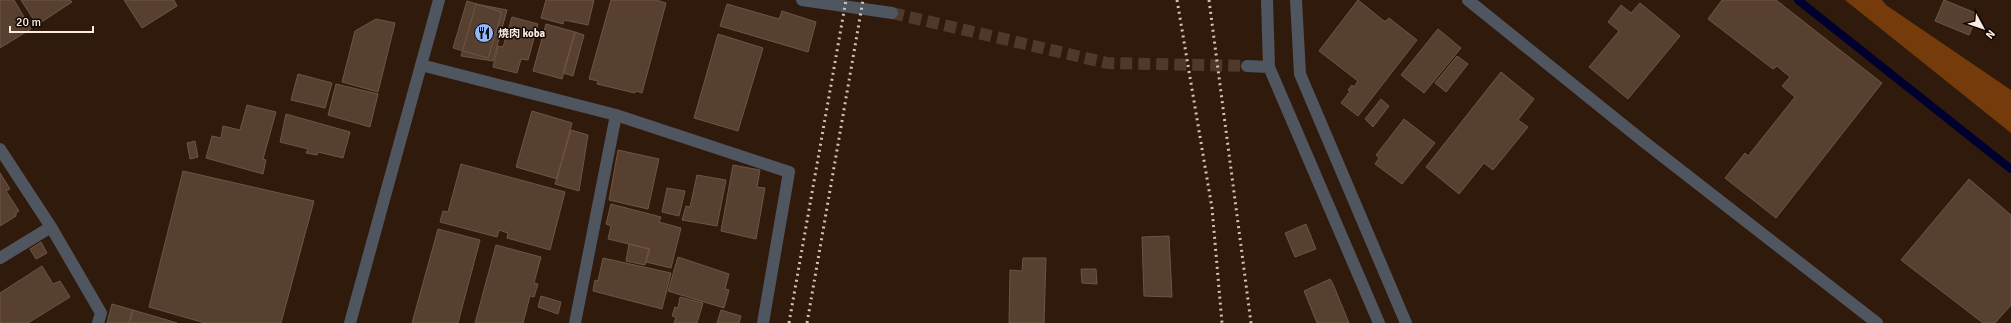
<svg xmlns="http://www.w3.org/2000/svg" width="2011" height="323" font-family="Signika,'Noto Sans JP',sans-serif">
<rect width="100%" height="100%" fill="#2f1a0c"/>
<path fill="#763b0a" d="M 1845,0 L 1882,0 L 1886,5 L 2011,90 L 2011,133 Z"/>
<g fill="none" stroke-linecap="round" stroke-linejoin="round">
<path stroke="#00002f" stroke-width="8" d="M 1798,0 L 2011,169"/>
</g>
<path fill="#584031" stroke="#6e5545" d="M 0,0 L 14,0 L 31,29 L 0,48 Z
M 21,0 L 70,0 L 72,2 L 37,25 Z
M 124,0 L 174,0 L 177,6 L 142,28 Z
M 546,0 L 594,0 L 588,25 L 564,20 L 563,24 L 541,18 Z
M 611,0 L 656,0 L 666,3 L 642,93 L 636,91 L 635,93 L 597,84 L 598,81 L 589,79 Z
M 1358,0 L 1384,21 L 1386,21 L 1389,18 L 1417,40 L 1358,116 L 1341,103 L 1350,91 L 1348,90 L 1352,85 L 1354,87 L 1358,81 L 1319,51 Z
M 1722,0 L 1776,0 L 1882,83 L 1776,218 L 1725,178 L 1745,153 L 1748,156 L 1795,97 L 1782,86 L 1790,77 L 1777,66 L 1773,69 L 1708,19 Z
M 1944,0 L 1978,14 L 1969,35 L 1935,21 Z
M 467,1 L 502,12 L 488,58 L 453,48 Z
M 1640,3 L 1680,36 L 1628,99 L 1589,67 L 1619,31 L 1608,22 L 1621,5 L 1631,13 Z
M 476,4 L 507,10 L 493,61 L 461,56 Z
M 727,4 L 779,19 L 782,11 L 816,22 L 808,52 L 720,26 Z
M 512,17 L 538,24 L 528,60 L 521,59 L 517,73 L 493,67 L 498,46 L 503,47 Z
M 376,19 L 395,23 L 378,92 L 342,82 L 355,31 Z
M 546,24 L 575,32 L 562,79 L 533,71 Z
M 1438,29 L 1461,48 L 1424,93 L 1401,75 Z
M 575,32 L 584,35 L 573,76 L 563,73 Z
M 718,34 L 763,48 L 738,131 L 694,118 Z
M 1457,56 L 1468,64 L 1446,92 L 1435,83 Z
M 1501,72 L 1534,99 L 1518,120 L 1528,127 L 1493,170 L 1484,163 L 1459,194 L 1426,167 Z
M 298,74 L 332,83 L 325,108 L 291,100 Z
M 336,84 L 378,94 L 370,127 L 328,115 Z
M 1381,99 L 1389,106 L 1373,127 L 1365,119 Z
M 247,105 L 276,112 L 263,159 L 266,160 L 263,174 L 206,158 L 212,136 L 221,138 L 223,126 L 240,130 Z
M 532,111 L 572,123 L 557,179 L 516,167 Z
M 286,114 L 350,132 L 343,158 L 318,152 L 317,155 L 306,153 L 308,149 L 280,142 Z
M 1404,119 L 1435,143 L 1402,184 L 1375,164 L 1379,158 L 1376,155 Z
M 571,130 L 588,135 L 579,191 L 555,184 Z
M 195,141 L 198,157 L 190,159 L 187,143 Z
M 618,150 L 659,159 L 648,209 L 609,200 Z
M 461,164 L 565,192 L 550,250 L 507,238 L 508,233 L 499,230 L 497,237 L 440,222 L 443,211 L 448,212 Z
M 733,165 L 760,170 L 757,187 L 765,188 L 756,239 L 721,231 Z
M 183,171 L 314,201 L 281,323 L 205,323 L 149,307 Z
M 0,173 L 10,189 L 6,191 L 19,211 L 16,213 L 16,216 L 0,226 Z
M 697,175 L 726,180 L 717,226 L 682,220 L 686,206 L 690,207 Z
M 1969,179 L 2011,215 L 2011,305 L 1995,323 L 1983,323 L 1901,260 Z
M 667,188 L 685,191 L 679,216 L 662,212 Z
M 611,204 L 661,217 L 659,222 L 681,228 L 671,268 L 646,262 L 650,249 L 608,239 L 611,226 L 606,224 Z
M 1306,224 L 1316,249 L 1295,257 L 1285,233 Z
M 438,229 L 480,240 L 458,323 L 412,323 Z
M 1169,236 L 1172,297 L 1144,296 L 1142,237 Z
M 41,242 L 47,253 L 36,259 L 30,249 Z
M 629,244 L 649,249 L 645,265 L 626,261 Z
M 496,245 L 541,257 L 534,283 L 538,284 L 534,297 L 530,296 L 523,323 L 475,323 Z
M 678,257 L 729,274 L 725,289 L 729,290 L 724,308 L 668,291 Z
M 603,258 L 671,273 L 662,309 L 593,291 L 595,280 L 598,281 Z
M 1023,258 L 1046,258 L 1044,323 L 1009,323 L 1010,270 L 1022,271 Z
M 42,266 L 53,284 L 60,281 L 70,297 L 28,323 L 0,323 L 0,293 Z
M 1081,269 L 1096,269 L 1097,284 L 1082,283 Z
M 1330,279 L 1333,284 L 1349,323 L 1317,323 L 1304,291 Z
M 541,296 L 561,302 L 558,314 L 538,307 Z
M 680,297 L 703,303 L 697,323 L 674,323 L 676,317 L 672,316 L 675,307 L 678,308 Z
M 112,304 L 133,310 L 129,323 L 107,323 Z
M 133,310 L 177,323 L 129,323 Z
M 721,310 L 741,316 L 739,323 L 717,323 Z"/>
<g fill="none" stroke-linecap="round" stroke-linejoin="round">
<path stroke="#4e392c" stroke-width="12" stroke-dasharray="12 6" stroke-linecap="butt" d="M 892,13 L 1107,63 L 1247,66"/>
<path stroke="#505660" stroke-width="12" d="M 802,0 L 892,13
M 1267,0 L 1269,67 L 1379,323
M 1296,0 L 1300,74 L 1406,323
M 1468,0 L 1643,141 L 1877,323
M 421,65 L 616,115 L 789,172 L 763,323
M 1247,66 L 1269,67
M 0,149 L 51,227 L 101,313 L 98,323
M 0,258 L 51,227
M 350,323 L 439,0
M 575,323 L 616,115"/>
<path stroke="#d3c2b8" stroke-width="3" stroke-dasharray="2 4" stroke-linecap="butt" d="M 1177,0 L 1212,208 L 1222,323
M 1209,0 L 1251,323
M 789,323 L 846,0
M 807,323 L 863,0"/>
</g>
<defs>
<g id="restaurant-disc" transform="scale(1)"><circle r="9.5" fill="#93b7fd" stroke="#100703"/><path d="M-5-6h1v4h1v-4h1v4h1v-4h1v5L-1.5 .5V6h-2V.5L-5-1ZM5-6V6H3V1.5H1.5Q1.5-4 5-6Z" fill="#111"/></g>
</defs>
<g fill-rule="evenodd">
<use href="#restaurant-disc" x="484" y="33"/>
</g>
<g text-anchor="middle" stroke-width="3" stroke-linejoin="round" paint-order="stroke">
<g font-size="11" font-weight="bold" fill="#fbebe2" stroke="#100703" text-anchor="start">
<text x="498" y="37">焼肉 koba</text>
</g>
</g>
<g transform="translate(1983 28) rotate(130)" stroke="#100703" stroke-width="3" paint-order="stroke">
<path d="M0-3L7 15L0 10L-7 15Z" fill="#fbebe2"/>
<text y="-6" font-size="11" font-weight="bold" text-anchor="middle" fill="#fbebe2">N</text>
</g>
<path d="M10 26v6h83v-6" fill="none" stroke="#fbebe2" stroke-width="2"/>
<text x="16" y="26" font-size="12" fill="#fbebe2" stroke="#100703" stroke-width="3" paint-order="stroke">20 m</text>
</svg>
